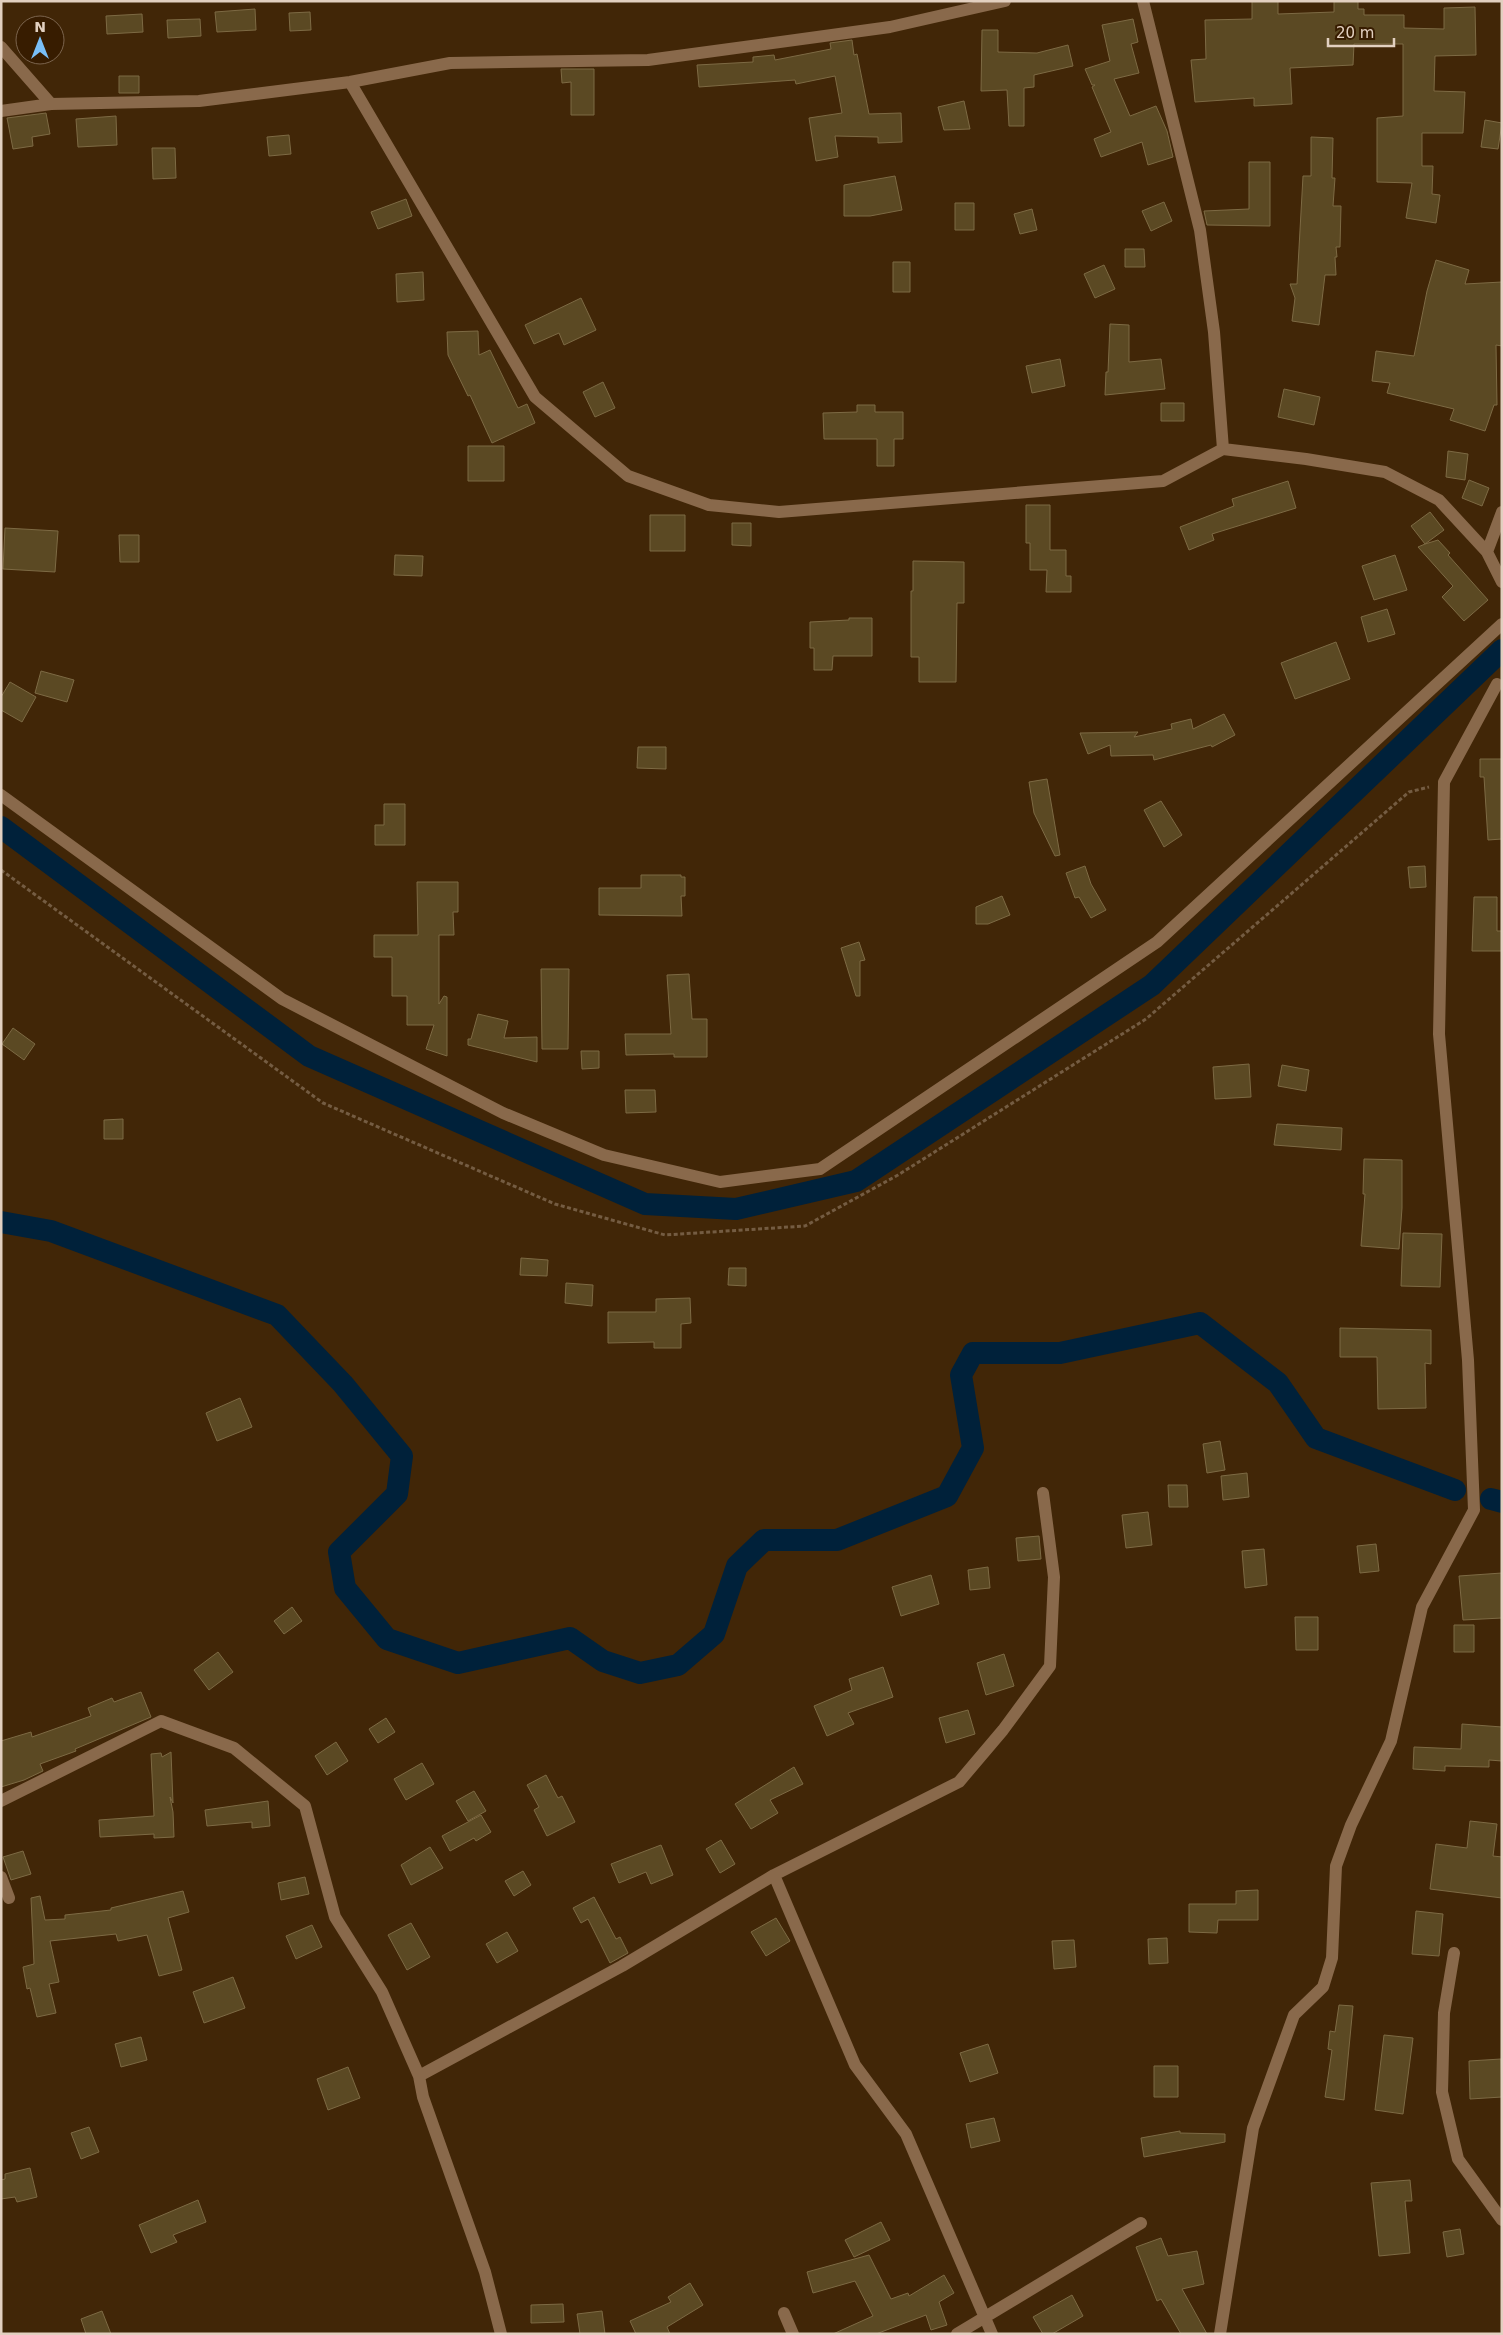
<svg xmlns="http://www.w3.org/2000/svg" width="1503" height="2335" font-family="'DejaVu Sans',sans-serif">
<rect width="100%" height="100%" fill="#412607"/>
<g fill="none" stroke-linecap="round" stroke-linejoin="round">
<path stroke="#00213a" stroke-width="22" d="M 1,827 L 309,1056 L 645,1204 L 736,1209 L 856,1181 L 1152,985 L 1502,650
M 1,1222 L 51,1231 L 277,1315 L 343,1384 L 402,1456 L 397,1494 L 339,1552 L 345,1588 L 387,1639 L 458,1663 L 570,1638 L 603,1661 L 640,1673 L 678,1665 L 714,1634 L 737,1566 L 764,1540 L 837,1540 L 947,1496 L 973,1448 L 961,1375 L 973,1353 L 1060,1353 L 1200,1323 L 1278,1383 L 1316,1438 L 1455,1490
M 1491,1499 L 1502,1502"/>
</g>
<path fill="#5b4923" stroke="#7d6a44" d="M 1252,1 L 1278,1 L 1278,14 L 1334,12 L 1334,1 L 1358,1 L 1358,9 L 1364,9 L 1364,15 L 1404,15 L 1404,28 L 1444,29 L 1444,8 L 1475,7 L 1476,55 L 1435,56 L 1434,91 L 1465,92 L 1463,133 L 1422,133 L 1422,166 L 1433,166 L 1432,194 L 1440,195 L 1436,223 L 1406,218 L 1412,183 L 1377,182 L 1377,118 L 1403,116 L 1403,44 L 1354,44 L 1353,65 L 1290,68 L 1292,104 L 1254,106 L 1254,98 L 1195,102 L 1191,60 L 1206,59 L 1205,20 L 1252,19 Z
M 255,9 L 256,30 L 217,32 L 215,12 Z
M 310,12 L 311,30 L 290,31 L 289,13 Z
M 142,14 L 143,32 L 107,34 L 106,16 Z
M 200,19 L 201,36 L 168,38 L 167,20 Z
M 1133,19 L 1138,42 L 1131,44 L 1139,73 L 1114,79 L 1130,116 L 1156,106 L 1167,131 L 1173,157 L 1148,165 L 1142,142 L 1101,157 L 1094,139 L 1111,132 L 1092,87 L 1095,85 L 1092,85 L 1085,69 L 1110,61 L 1102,25 Z
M 982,30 L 998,30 L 998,52 L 1037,53 L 1068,45 L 1073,66 L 1034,75 L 1034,87 L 1024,88 L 1024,126 L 1009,126 L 1007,90 L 981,91 Z
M 852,40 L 854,55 L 857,54 L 869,114 L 901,113 L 902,142 L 878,143 L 878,137 L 835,136 L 838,157 L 816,161 L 809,118 L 842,113 L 835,76 L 796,84 L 795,80 L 699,87 L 697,65 L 753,62 L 753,57 L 774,55 L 775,60 L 831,49 L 830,43 Z
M 561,69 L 594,69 L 594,115 L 571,115 L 571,82 L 562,83 Z
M 119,76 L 139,76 L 139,93 L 119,93 Z
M 964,101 L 970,129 L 944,130 L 938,107 Z
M 46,113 L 50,134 L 32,137 L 33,146 L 13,149 L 7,118 Z
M 116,116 L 117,145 L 78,147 L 76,119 Z
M 1485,120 L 1502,123 L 1498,149 L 1481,147 Z
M 289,135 L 291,154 L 269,156 L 267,137 Z
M 1311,137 L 1333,138 L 1332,178 L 1335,178 L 1333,206 L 1341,206 L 1340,247 L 1336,247 L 1337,257 L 1335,257 L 1336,275 L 1325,275 L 1319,325 L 1292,321 L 1295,298 L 1290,284 L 1297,284 L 1303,176 L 1311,176 Z
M 152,148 L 175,148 L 176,178 L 153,179 Z
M 1249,162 L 1270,162 L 1270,226 L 1207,225 L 1204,211 L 1249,209 Z
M 895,176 L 902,210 L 870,216 L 844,216 L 844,185 Z
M 406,199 L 412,216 L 378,229 L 371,212 Z
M 1164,202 L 1172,221 L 1151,231 L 1142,211 Z
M 955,203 L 974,203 L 974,230 L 955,230 Z
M 1032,209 L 1037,230 L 1020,234 L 1014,214 Z
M 1125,249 L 1144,249 L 1145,267 L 1125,267 Z
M 1436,260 L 1469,270 L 1465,284 L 1502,282 L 1502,346 L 1496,345 L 1497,405 L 1494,405 L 1485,431 L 1450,420 L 1454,409 L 1387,393 L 1390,383 L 1372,381 L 1376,351 L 1414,356 L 1427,291 Z
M 893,262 L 910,262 L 910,292 L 893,292 Z
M 1104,265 L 1115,289 L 1095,298 L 1084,274 Z
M 423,272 L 424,300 L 397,302 L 396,274 Z
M 581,298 L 596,330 L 564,345 L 559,333 L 534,344 L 525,325 Z
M 1110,324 L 1129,325 L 1129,362 L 1161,359 L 1165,389 L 1105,395 L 1106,372 L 1108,372 Z
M 478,331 L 479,355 L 490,350 L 518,408 L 527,404 L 535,423 L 492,443 L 470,395 L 468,396 L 448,355 L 447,332 Z
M 1060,359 L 1065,386 L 1032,393 L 1026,366 Z
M 603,382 L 615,408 L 595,417 L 583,392 Z
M 1284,389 L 1320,397 L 1314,425 L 1278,417 Z
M 1161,403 L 1184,403 L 1184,421 L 1161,421 Z
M 857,405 L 875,405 L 875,412 L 903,412 L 903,439 L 894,439 L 894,466 L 877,466 L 877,439 L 824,439 L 823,413 L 857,412 Z
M 468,446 L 504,446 L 504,481 L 468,481 Z
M 1448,451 L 1468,454 L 1465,480 L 1446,477 Z
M 1469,480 L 1489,488 L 1482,506 L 1462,498 Z
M 1288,481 L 1296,508 L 1212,534 L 1214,540 L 1189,550 L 1180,527 L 1234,506 L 1232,499 Z
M 1026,505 L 1050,505 L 1050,550 L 1066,550 L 1066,576 L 1071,576 L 1071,592 L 1046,592 L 1047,570 L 1030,570 L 1030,543 L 1026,543 Z
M 1430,512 L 1444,530 L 1425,544 L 1438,540 L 1450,553 L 1448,555 L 1488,600 L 1464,621 L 1442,597 L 1453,586 L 1418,547 L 1425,544 L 1411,526 Z
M 650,515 L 685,515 L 685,551 L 650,551 Z
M 732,523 L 751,523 L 751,546 L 732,545 Z
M 5,528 L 58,531 L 55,572 L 3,569 Z
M 119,535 L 139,535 L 139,562 L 120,562 Z
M 395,555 L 423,556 L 422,576 L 394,575 Z
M 1395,555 L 1407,590 L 1374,600 L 1362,566 Z
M 913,561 L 964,562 L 964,603 L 957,603 L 956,682 L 919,682 L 919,657 L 911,657 L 911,591 L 913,591 Z
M 1387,609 L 1395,634 L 1368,642 L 1361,617 Z
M 849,618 L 872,618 L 872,656 L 833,656 L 832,670 L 814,670 L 814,648 L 810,648 L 810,622 L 849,620 Z
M 1336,642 L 1350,679 L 1295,699 L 1281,663 Z
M 41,671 L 74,680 L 67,702 L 35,693 Z
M 10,682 L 36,697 L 22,722 L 1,710 L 1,697 Z
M 1224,714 L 1235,735 L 1212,747 L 1211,745 L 1154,760 L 1153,755 L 1111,756 L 1110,745 L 1088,754 L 1080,733 L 1138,732 L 1134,737 L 1172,729 L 1171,724 L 1191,719 L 1193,729 Z
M 638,747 L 666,747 L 666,769 L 637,768 Z
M 1480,759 L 1502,759 L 1502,839 L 1488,840 L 1484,777 L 1480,777 Z
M 1047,779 L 1060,855 L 1055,856 L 1034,813 L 1029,782 Z
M 1161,801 L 1182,835 L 1164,847 L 1144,810 Z
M 384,804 L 405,804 L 405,845 L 375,845 L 375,825 L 384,825 Z
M 1085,866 L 1091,884 L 1106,910 L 1091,918 L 1079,897 L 1075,898 L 1066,873 Z
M 1425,866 L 1426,887 L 1410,888 L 1408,867 Z
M 641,875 L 681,875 L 681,877 L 685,877 L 685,896 L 681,896 L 682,916 L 599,915 L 599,888 L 641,888 Z
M 417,882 L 458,882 L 458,912 L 453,912 L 454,935 L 439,935 L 439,1004 L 444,996 L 447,997 L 447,1056 L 426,1049 L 434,1025 L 407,1025 L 407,996 L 392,996 L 392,957 L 374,957 L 374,935 L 418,935 Z
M 1002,896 L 1010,915 L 988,924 L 976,924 L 976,907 Z
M 1474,897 L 1497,897 L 1497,931 L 1502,931 L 1502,951 L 1472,951 Z
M 859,942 L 865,960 L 860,961 L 860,996 L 856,996 L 841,948 Z
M 541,969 L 569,969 L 568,1049 L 542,1049 Z
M 689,974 L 692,1019 L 707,1019 L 707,1057 L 674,1057 L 674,1054 L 626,1055 L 625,1034 L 671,1034 L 667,975 Z
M 478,1014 L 508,1021 L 504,1038 L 537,1037 L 537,1062 L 468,1045 L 468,1039 L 471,1039 Z
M 13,1028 L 35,1044 L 24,1060 L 2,1044 Z
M 581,1051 L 599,1051 L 599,1068 L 582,1069 Z
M 1249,1064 L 1251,1097 L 1215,1099 L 1213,1067 Z
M 1282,1065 L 1309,1070 L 1306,1091 L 1278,1086 Z
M 625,1090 L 655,1090 L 656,1112 L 626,1113 Z
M 123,1119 L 123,1139 L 104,1139 L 104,1120 Z
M 1277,1124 L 1342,1128 L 1341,1150 L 1274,1145 Z
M 1364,1159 L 1402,1160 L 1402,1208 L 1399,1249 L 1361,1246 L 1365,1194 L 1363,1194 Z
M 1403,1233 L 1442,1234 L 1440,1287 L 1401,1286 Z
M 521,1258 L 548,1260 L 547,1276 L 520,1275 Z
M 729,1268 L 746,1268 L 746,1286 L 728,1285 Z
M 566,1283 L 593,1285 L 592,1306 L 565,1303 Z
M 690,1298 L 691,1323 L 681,1324 L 681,1348 L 654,1348 L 654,1342 L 608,1343 L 608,1312 L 656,1312 L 656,1299 Z
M 1340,1328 L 1431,1330 L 1431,1364 L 1425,1363 L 1426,1408 L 1378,1409 L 1377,1357 L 1340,1357 Z
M 240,1398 L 252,1427 L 217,1441 L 206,1413 Z
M 1220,1441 L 1225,1470 L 1207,1473 L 1203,1444 Z
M 1247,1473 L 1249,1497 L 1223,1500 L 1221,1476 Z
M 1168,1485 L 1187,1485 L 1188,1507 L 1169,1507 Z
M 1148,1512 L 1152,1545 L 1126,1548 L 1122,1515 Z
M 1039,1536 L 1041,1559 L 1018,1561 L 1016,1538 Z
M 1376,1544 L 1379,1571 L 1360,1573 L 1357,1546 Z
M 1264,1549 L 1267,1585 L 1245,1588 L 1242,1551 Z
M 988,1567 L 990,1588 L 970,1590 L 968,1570 Z
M 1502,1573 L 1502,1618 L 1463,1620 L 1459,1576 Z
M 931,1575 L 939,1604 L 901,1616 L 892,1587 Z
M 292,1607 L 302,1621 L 284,1634 L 274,1621 Z
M 1295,1617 L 1318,1617 L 1318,1650 L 1296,1650 Z
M 1454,1625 L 1474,1625 L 1474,1652 L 1454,1652 Z
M 218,1652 L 233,1672 L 209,1690 L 194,1670 Z
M 1004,1654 L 1014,1686 L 986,1695 L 977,1663 Z
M 883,1667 L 893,1697 L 848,1713 L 854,1724 L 827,1736 L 814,1706 L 852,1690 L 849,1679 Z
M 141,1692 L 151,1717 L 75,1749 L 76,1751 L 40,1764 L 43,1771 L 24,1780 L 1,1787 L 1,1741 L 31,1732 L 32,1737 L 91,1716 L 88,1708 L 112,1698 L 114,1702 Z
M 968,1710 L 975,1734 L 946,1743 L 939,1718 Z
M 386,1718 L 395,1732 L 378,1743 L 369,1729 Z
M 1462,1724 L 1502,1727 L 1502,1761 L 1489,1760 L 1489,1767 L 1445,1766 L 1445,1771 L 1413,1769 L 1414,1747 L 1461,1749 Z
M 336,1742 L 348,1761 L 327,1775 L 315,1756 Z
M 171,1752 L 173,1803 L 170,1797 L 173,1812 L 174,1837 L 154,1838 L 154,1834 L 100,1837 L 99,1820 L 154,1816 L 151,1754 L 161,1753 L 162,1757 Z
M 422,1763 L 434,1784 L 406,1800 L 394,1779 Z
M 794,1767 L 803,1784 L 770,1800 L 778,1813 L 751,1829 L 735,1804 Z
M 546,1775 L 558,1798 L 562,1796 L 575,1822 L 547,1836 L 534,1810 L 539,1807 L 527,1785 Z
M 474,1791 L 486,1811 L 468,1821 L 456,1801 Z
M 268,1801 L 270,1826 L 252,1828 L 252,1822 L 207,1826 L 205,1810 Z
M 481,1815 L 491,1832 L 476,1841 L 474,1838 L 450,1851 L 442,1836 Z
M 1470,1821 L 1497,1824 L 1493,1856 L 1502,1857 L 1502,1898 L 1430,1889 L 1436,1844 L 1467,1848 Z
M 721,1840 L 735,1864 L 720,1873 L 706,1849 Z
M 661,1845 L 673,1875 L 651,1884 L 646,1872 L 619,1883 L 611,1864 Z
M 430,1847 L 443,1868 L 411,1885 L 401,1865 Z
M 23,1851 L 31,1874 L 11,1880 L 3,1857 Z
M 523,1871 L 531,1885 L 514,1896 L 505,1881 Z
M 305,1877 L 309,1894 L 281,1900 L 278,1883 Z
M 1258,1890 L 1258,1920 L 1218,1920 L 1217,1933 L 1189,1932 L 1189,1904 L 1236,1904 L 1236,1891 Z
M 183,1891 L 189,1912 L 168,1918 L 182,1970 L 159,1976 L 147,1935 L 118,1941 L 116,1934 L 50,1941 L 59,1982 L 49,1984 L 56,2013 L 37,2017 L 30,1988 L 27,1989 L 23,1967 L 34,1964 L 31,1898 L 40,1896 L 45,1920 L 65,1919 L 65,1915 L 111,1910 L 111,1908 Z
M 594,1897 L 616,1939 L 620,1937 L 628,1953 L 610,1963 L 588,1919 L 581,1923 L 573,1908 Z
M 1416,1911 L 1443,1914 L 1439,1956 L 1412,1954 Z
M 776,1918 L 790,1941 L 766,1956 L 751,1932 Z
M 411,1923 L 430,1957 L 407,1970 L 388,1935 Z
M 312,1925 L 322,1947 L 296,1959 L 286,1936 Z
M 507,1932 L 518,1951 L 497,1963 L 486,1944 Z
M 1167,1938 L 1168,1963 L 1149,1964 L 1148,1939 Z
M 1074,1940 L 1076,1967 L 1054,1969 L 1052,1941 Z
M 233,1977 L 245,2008 L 204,2023 L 193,1992 Z
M 1339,2005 L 1353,2006 L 1344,2100 L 1325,2097 L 1332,2050 L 1328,2049 L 1330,2031 L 1335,2032 Z
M 1384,2035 L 1413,2038 L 1403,2114 L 1375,2110 Z
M 141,2037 L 147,2060 L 121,2067 L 115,2044 Z
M 988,2044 L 998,2073 L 970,2082 L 960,2053 Z
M 1501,2059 L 1502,2097 L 1470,2099 L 1469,2061 Z
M 1154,2066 L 1178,2066 L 1178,2097 L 1154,2097 Z
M 348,2067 L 360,2098 L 328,2110 L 317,2079 Z
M 994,2118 L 1000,2141 L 971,2148 L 966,2124 Z
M 89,2127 L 99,2152 L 81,2159 L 71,2133 Z
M 1180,2131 L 1180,2133 L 1225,2134 L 1225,2142 L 1144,2157 L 1141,2138 Z
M 30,2168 L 37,2197 L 17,2202 L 15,2197 L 1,2199 L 1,2180 L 5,2179 L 5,2174 Z
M 1410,2180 L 1412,2201 L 1405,2201 L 1410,2253 L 1379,2256 L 1371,2183 Z
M 198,2200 L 206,2222 L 173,2235 L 177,2242 L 151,2253 L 139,2225 Z
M 881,2222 L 890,2240 L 854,2257 L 845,2240 Z
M 1460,2229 L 1464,2254 L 1447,2257 L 1443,2232 Z
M 1161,2238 L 1168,2256 L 1197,2251 L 1204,2284 L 1182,2289 L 1207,2334 L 1181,2334 L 1161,2299 L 1157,2301 L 1136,2247 Z
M 869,2255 L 891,2299 L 908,2293 L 909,2296 L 944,2275 L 954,2293 L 939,2302 L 947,2325 L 931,2330 L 926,2315 L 876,2334 L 833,2334 L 873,2316 L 855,2281 L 813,2293 L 807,2272 Z
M 690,2283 L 703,2305 L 667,2327 L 670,2334 L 636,2334 L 630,2321 L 671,2302 L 668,2297 Z
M 1072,2295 L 1083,2316 L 1052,2334 L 1043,2334 L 1033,2317 Z
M 563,2304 L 564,2322 L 531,2323 L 531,2305 Z
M 102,2311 L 111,2334 L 86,2334 L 81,2319 Z
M 602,2311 L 605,2334 L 580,2334 L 577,2314 Z"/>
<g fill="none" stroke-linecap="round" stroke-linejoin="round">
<path stroke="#745c42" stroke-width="3" stroke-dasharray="4 2.5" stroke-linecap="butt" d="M 1,870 L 323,1103 L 555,1204 L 665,1235 L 805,1226 L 898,1175 L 1146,1019 L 1409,792 L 1429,787"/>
<path stroke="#89694b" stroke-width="12" d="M 1143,1 L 1200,230 L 1214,332 L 1223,449 L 1306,459 L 1385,472 L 1439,500 L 1487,552 L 1502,582
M 1,47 L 51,104
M 350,82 L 535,397 L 628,476 L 709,505 L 779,512 L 1163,481 L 1223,449
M 1,111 L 51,104 L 199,101 L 350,82 L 450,63 L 648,60 L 890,27 L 1005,1
M 1487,552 L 1502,512
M 1,795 L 282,999 L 503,1113 L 604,1155 L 720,1182 L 820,1169 L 1157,942 L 1502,624
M 1,1801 L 161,1721 L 234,1748 L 305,1806 L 335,1917 L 382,1992 L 419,2076 L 423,2097 L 485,2272 L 501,2334
M 774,1875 L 855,2065 L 906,2134 L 992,2334
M 1,1877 L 9,1898
M 1454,1953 L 1444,2013 L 1442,2092 L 1458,2159 L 1502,2220
M 419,2076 L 622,1966 L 774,1875 L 959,1782 L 1003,1730 L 1050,1666 L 1054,1577 L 1043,1493
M 784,2313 L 793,2334
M 957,2334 L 1141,2223
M 1220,2334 L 1253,2128 L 1294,2015 L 1323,1987 L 1332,1958 L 1336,1866 L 1351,1825 L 1391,1741 L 1422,1607 L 1474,1510 L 1468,1360 L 1439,1034 L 1444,782 L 1497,684"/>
</g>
<rect width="1503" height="2335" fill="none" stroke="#e2d0c0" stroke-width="5"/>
<g transform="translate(40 40)"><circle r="24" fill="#371c00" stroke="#7b644d"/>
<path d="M0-4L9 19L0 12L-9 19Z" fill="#79bff8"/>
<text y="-8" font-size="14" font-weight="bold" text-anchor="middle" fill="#e2d0c0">N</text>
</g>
<path d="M1328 38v8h66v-8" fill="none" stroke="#e2d0c0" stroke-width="2.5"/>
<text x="1336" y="38" font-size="15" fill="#e2d0c0" stroke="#371c00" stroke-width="4" paint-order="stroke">20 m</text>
</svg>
